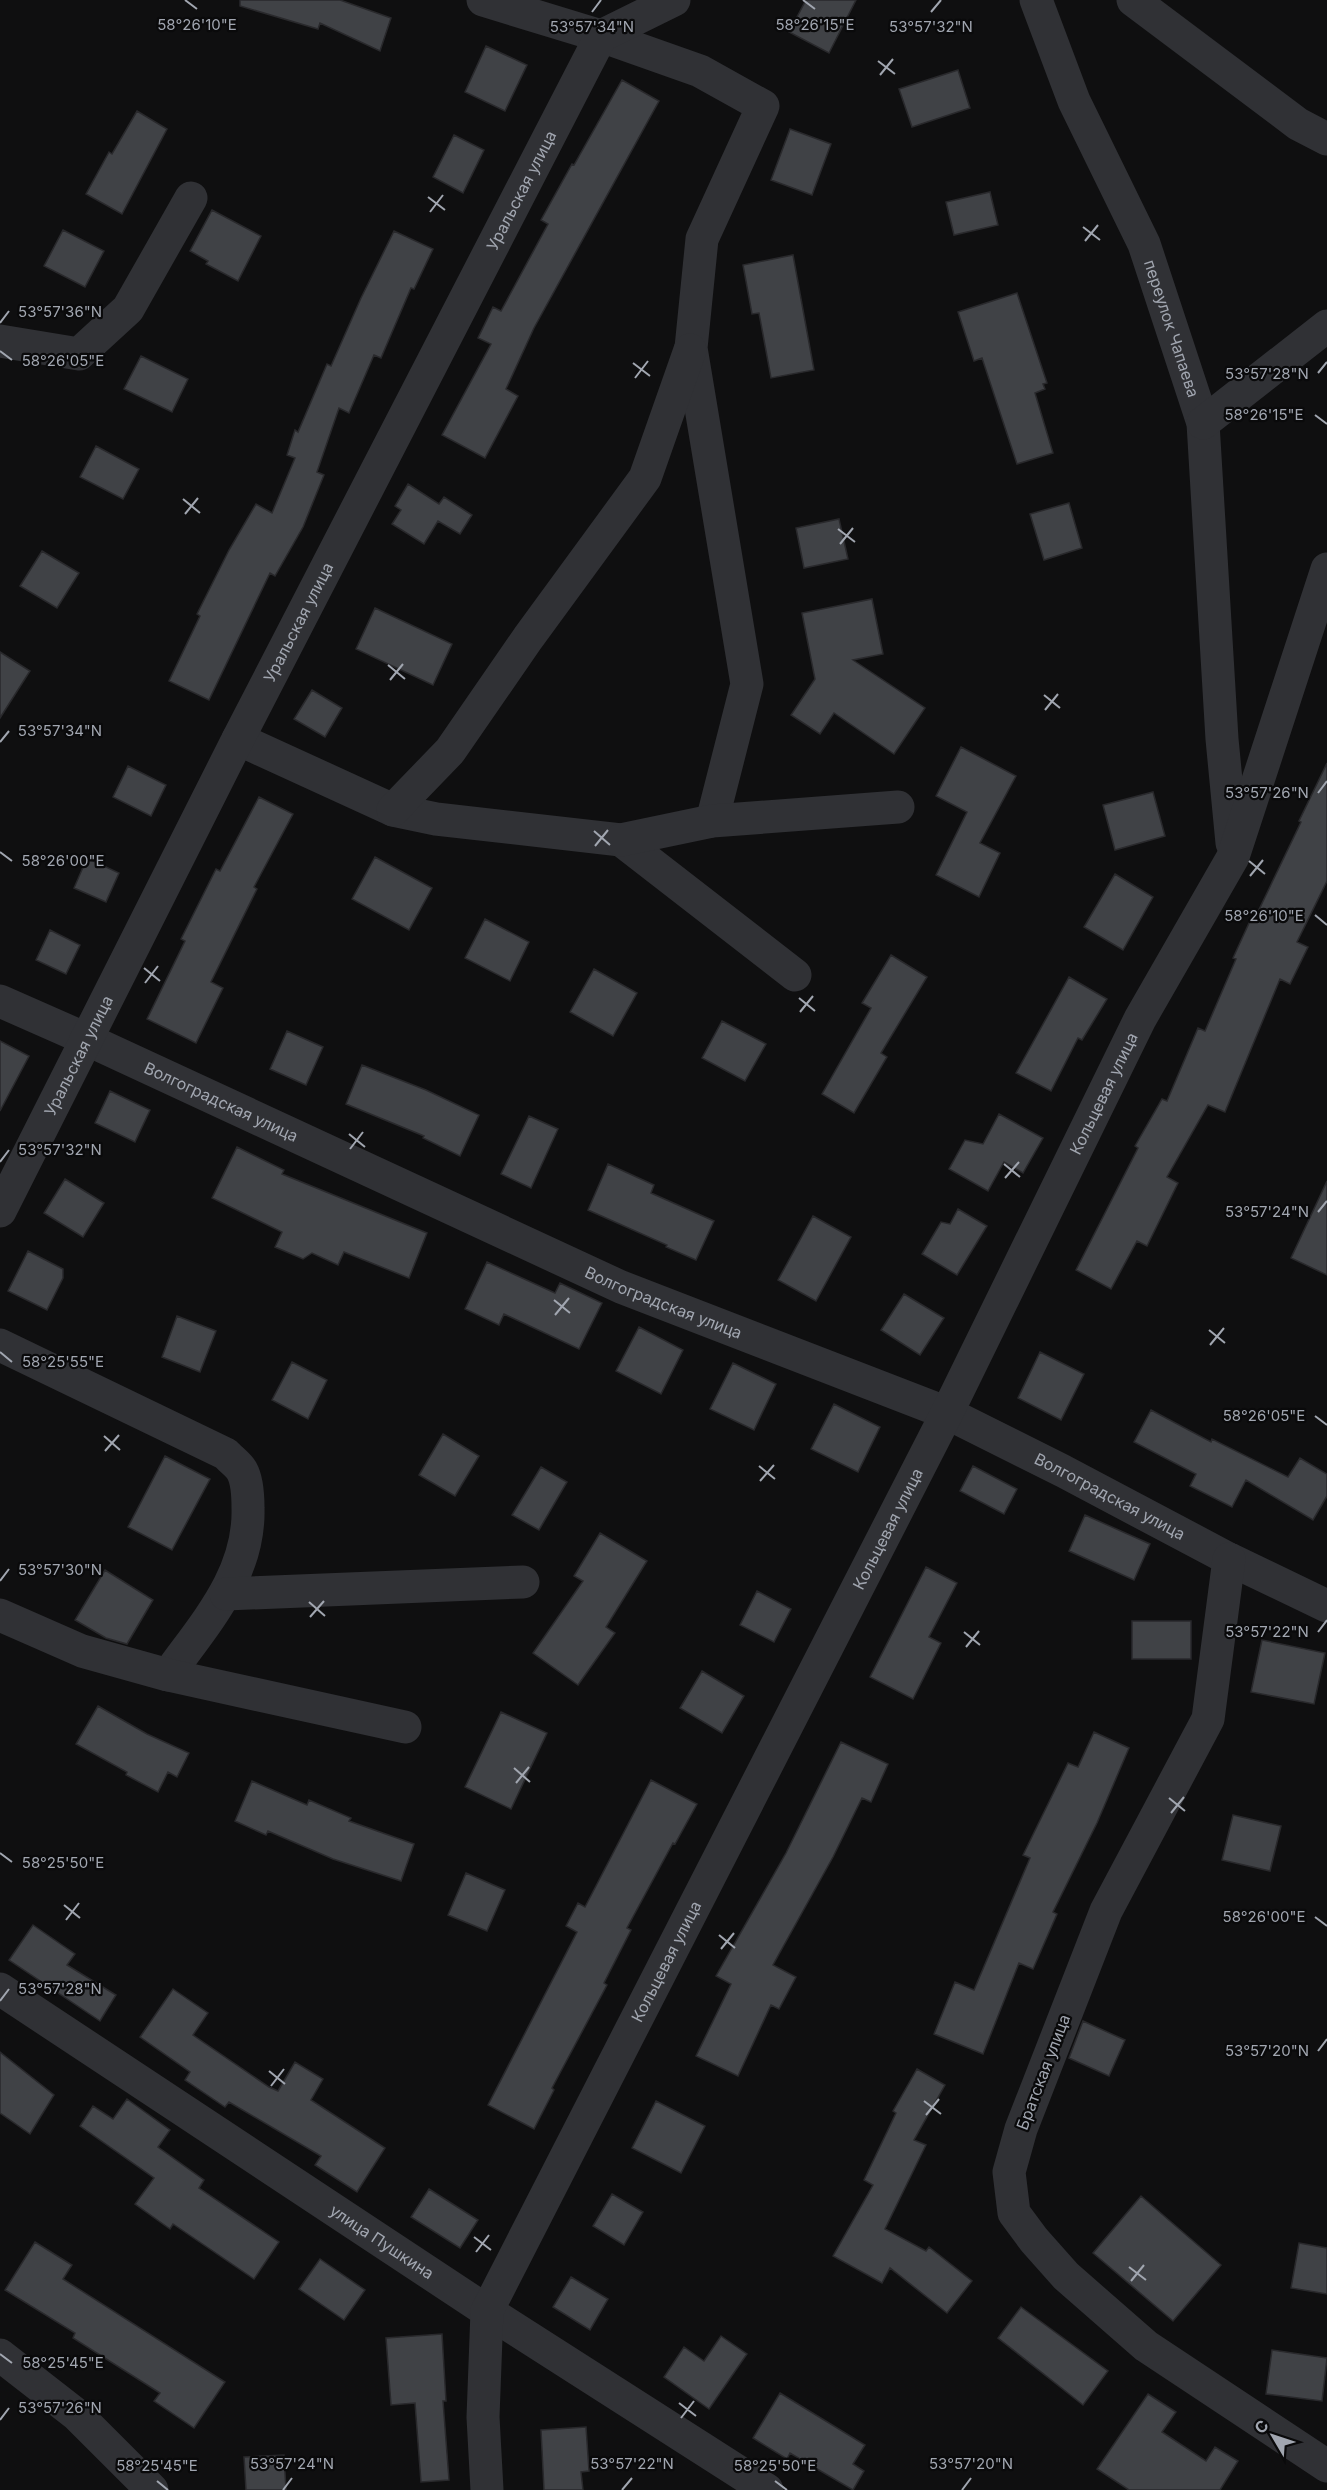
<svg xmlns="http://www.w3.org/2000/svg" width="1327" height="2490" font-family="Inter,sans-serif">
<rect width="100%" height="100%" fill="#0f0f10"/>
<path fill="#404246" stroke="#29292c" stroke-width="1.5" d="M 240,0 L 340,0 L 391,18 L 380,51 L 320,23 L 318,29 L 240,6 Z
M 806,0 L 856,0 L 829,53 L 789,32 Z
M 486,46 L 527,65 L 505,111 L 465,92 Z
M 958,70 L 970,108 L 912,127 L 899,89 Z
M 622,80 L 659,101 L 534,328 L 506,389 L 518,396 L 485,458 L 442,435 L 491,344 L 478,338 L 493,307 L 501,311 L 548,224 L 541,220 L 572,164 L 574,165 Z
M 137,111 L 167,129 L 122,214 L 86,194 L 109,152 L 112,154 Z
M 790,129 L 831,144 L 812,195 L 771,180 Z
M 454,135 L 484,150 L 463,193 L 433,177 Z
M 990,192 L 998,225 L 954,235 L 946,202 Z
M 212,210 L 261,236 L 238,281 L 206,264 L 208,261 L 190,251 Z
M 63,230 L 104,251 L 85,287 L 44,266 Z
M 394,231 L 433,249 L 414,289 L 411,288 L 381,358 L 374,355 L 349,413 L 339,408 L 317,472 L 324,475 L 303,527 L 275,576 L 270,573 L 209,700 L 169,681 L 200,616 L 197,614 L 229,550 L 256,504 L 272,513 L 295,458 L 287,455 L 295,430 L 298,432 L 327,364 L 331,366 L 361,298 Z
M 793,255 L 814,370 L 771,378 L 759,313 L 752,314 L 743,265 Z
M 1017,293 L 1047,383 L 1043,384 L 1045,389 L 1035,393 L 1053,453 L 1017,464 L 982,358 L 974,361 L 958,312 Z
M 141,356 L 188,379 L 172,412 L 124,389 Z
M 96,446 L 139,469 L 123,499 L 80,477 Z
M 408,484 L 439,504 L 444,497 L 472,515 L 460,534 L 438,521 L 424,544 L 392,524 L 401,510 L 395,506 Z
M 1069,503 L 1082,548 L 1044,560 L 1030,514 Z
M 839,519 L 848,559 L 804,568 L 796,528 Z
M 42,551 L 79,573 L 57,608 L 20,586 Z
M 872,599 L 883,654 L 853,660 L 925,708 L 894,754 L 834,713 L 820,734 L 791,715 L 815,679 L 802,613 Z
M 375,608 L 452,644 L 433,685 L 356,649 Z
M 0,652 L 30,671 L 0,718 Z
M 312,690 L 342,708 L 325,737 L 294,719 Z
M 961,747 L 1016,776 L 980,843 L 1000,853 L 979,897 L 936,875 L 967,812 L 936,796 Z
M 1327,763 L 1327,881 L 1297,942 L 1308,947 L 1290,984 L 1280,979 L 1225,1112 L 1208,1105 L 1167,1177 L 1178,1183 L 1147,1246 L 1137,1241 L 1111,1289 L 1076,1270 L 1138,1148 L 1135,1146 L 1162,1099 L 1167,1101 L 1198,1028 L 1205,1031 L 1236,959 L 1233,958 L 1250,921 L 1253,922 L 1301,822 L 1299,821 Z
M 128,766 L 166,785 L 151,816 L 113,797 Z
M 1153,792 L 1165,836 L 1115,850 L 1103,805 Z
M 259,797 L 293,814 L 254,887 L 257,889 L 211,982 L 223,988 L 196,1043 L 147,1019 L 185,941 L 181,939 L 216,869 L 220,871 Z
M 375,857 L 432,888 L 409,930 L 352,899 Z
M 87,858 L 119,873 L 106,902 L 74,888 Z
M 1115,874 L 1153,897 L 1123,950 L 1084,927 Z
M 485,919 L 529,942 L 510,981 L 465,958 Z
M 50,930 L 80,945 L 66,974 L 36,960 Z
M 891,955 L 927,977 L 881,1053 L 887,1057 L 854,1113 L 822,1094 L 871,1008 L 862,1003 Z
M 594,969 L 637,993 L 613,1036 L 570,1012 Z
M 1069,977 L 1107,999 L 1082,1040 L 1078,1038 L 1051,1091 L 1016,1073 Z
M 722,1021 L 766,1044 L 745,1081 L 702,1058 Z
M 287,1031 L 323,1047 L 306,1085 L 270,1069 Z
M 0,1041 L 29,1056 L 0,1111 Z
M 362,1065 L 426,1090 L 479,1115 L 460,1156 L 423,1138 L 424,1136 L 346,1104 Z
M 110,1091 L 150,1110 L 135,1142 L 95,1123 Z
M 999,1114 L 1043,1138 L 1023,1173 L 1004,1162 L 988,1191 L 949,1169 L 965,1140 L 983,1144 Z
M 529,1116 L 558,1129 L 531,1188 L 501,1174 Z
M 237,1147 L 284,1170 L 282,1174 L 427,1233 L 409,1278 L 344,1252 L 338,1265 L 312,1253 L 303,1259 L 275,1247 L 282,1232 L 212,1198 Z
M 608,1164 L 654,1185 L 651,1193 L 714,1221 L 696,1260 L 666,1247 L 667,1245 L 588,1210 Z
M 65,1179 L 104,1203 L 83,1237 L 44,1213 Z
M 1327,1181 L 1327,1275 L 1291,1258 Z
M 958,1209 L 987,1226 L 957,1275 L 922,1254 L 941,1222 L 950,1224 Z
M 813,1216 L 851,1237 L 816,1301 L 778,1280 Z
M 28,1251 L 63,1269 L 63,1278 L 47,1310 L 8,1291 Z
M 487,1262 L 555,1293 L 560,1283 L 602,1303 L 579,1349 L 504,1314 L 499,1325 L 465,1309 Z
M 904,1294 L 944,1318 L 920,1355 L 881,1330 Z
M 177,1316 L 216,1331 L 200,1372 L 162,1357 Z
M 639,1327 L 683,1350 L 661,1394 L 616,1371 Z
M 1040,1352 L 1084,1374 L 1061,1420 L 1018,1398 Z
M 292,1362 L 327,1380 L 308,1419 L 272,1400 Z
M 733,1363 L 776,1384 L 754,1430 L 710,1409 Z
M 834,1404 L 880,1427 L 858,1472 L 811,1449 Z
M 1151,1410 L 1211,1442 L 1212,1439 L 1288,1477 L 1300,1458 L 1327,1474 L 1327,1496 L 1313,1520 L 1246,1480 L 1232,1507 L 1190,1486 L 1196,1474 L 1134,1442 Z
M 443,1434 L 479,1456 L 455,1496 L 419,1475 Z
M 165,1456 L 210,1479 L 172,1550 L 128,1527 Z
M 973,1466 L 1017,1489 L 1004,1514 L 960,1491 Z
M 541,1467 L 567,1482 L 539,1530 L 512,1515 Z
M 1085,1515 L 1150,1544 L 1134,1580 L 1069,1551 Z
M 600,1533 L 647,1561 L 606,1627 L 615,1633 L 578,1685 L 533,1653 L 583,1581 L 574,1576 Z
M 926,1567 L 957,1583 L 929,1637 L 941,1643 L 913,1699 L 870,1677 Z
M 105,1570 L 153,1600 L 127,1644 L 106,1638 L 75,1620 Z
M 757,1591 L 791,1609 L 774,1642 L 740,1625 Z
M 1132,1621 L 1191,1621 L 1191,1659 L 1132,1659 Z
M 1262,1640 L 1325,1653 L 1314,1704 L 1251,1692 Z
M 702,1671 L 744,1696 L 722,1733 L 680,1708 Z
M 98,1706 L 147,1734 L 189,1753 L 177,1777 L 168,1772 L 158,1792 L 126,1775 L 127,1772 L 76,1744 Z
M 501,1712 L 547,1733 L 511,1809 L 465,1787 Z
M 1094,1732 L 1129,1748 L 1097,1823 L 1053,1912 L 1057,1914 L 1033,1969 L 1019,1963 L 983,2054 L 934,2034 L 955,1982 L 974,1990 L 1030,1858 L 1023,1855 L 1068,1763 L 1078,1767 Z
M 841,1742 L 888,1764 L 871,1802 L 862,1798 L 833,1857 L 773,1965 L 796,1977 L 779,2009 L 771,2005 L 738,2076 L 696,2056 L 731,1984 L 716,1976 L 786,1853 Z
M 651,1780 L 697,1804 L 675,1844 L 673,1843 L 627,1928 L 631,1930 L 604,1983 L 607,1985 L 552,2088 L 554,2090 L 534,2129 L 488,2105 L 577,1932 L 566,1926 L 578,1903 L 585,1907 Z
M 252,1781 L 307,1805 L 309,1800 L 351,1818 L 349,1821 L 414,1844 L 401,1881 L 333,1859 L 268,1831 L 266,1835 L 235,1821 Z
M 1233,1815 L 1281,1826 L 1270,1871 L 1222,1860 Z
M 466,1873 L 505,1890 L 487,1931 L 448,1915 Z
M 33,1925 L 75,1954 L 67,1965 L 116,1995 L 100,2021 L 9,1960 Z
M 173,1989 L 208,2013 L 193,2035 L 269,2087 L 278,2091 L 295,2062 L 323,2079 L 311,2100 L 385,2148 L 357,2192 L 315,2165 L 321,2156 L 229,2102 L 225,2107 L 185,2080 L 190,2072 L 140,2037 Z
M 1083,2021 L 1125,2040 L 1109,2076 L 1069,2058 Z
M 0,2052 L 54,2095 L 30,2134 L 0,2113 Z
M 917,2069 L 945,2085 L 914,2140 L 926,2145 L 885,2229 L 926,2251 L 929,2247 L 972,2281 L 947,2313 L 890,2268 L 882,2283 L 833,2256 L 873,2185 L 864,2180 L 896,2113 L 893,2111 Z
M 127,2099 L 170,2130 L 158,2147 L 204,2180 L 199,2188 L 279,2242 L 254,2279 L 173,2224 L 170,2229 L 135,2204 L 154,2178 L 80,2126 L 93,2106 L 113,2119 Z
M 656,2101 L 705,2126 L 681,2173 L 632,2148 Z
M 429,2189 L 478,2220 L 460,2248 L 411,2217 Z
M 612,2194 L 643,2212 L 624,2245 L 593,2226 Z
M 1141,2196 L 1221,2265 L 1173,2321 L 1093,2253 Z
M 35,2242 L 72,2265 L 63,2279 L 225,2382 L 194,2428 L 154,2401 L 160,2393 L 73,2338 L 75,2333 L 5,2290 Z
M 1299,2243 L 1327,2248 L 1327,2294 L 1291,2288 Z
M 320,2259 L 365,2290 L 344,2320 L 299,2289 Z
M 571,2277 L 608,2299 L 590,2330 L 553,2307 Z
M 1021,2307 L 1108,2371 L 1083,2405 L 998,2338 Z
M 442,2334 L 446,2401 L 443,2401 L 449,2480 L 421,2482 L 415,2403 L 391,2405 L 386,2338 Z
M 721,2336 L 747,2354 L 709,2409 L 664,2377 L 684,2347 L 704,2361 Z
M 1272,2350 L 1327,2358 L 1322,2401 L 1266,2394 Z
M 780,2393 L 865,2445 L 853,2464 L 864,2471 L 853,2490 L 790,2453 L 787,2459 L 753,2438 Z
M 1148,2394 L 1176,2412 L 1162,2432 L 1206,2461 L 1215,2447 L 1238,2461 L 1220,2490 L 1129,2490 L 1097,2469 Z
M 586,2427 L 589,2471 L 581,2472 L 583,2490 L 544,2490 L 541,2430 Z
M 284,2455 L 286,2490 L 246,2490 L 244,2457 Z"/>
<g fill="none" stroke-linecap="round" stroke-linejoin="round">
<g stroke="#303135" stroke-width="33">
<path d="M 483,0 L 601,36 L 700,71 L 763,106 L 702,239 L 691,348 L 747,684 L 712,821"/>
<path id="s1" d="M 1036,0 L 1074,101 L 1144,244 L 1203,423 L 1222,739 L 1232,843"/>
<path d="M 1133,0 L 1298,124 L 1327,139"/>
<path d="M 0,341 L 79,354 L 128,309 L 191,198"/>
<path d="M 1203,423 L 1327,326"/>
<path d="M 238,739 L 393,810 L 436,819 L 621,840 L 795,975"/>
<path d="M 393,810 L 450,751 L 528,638 L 645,478 L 690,350"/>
<path d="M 621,840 L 712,821 L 898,807"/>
<path id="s2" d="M 0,1001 L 86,1039 L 621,1287 L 947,1413 L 1063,1471 L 1229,1559 L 1327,1606"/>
<path id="s3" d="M 0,1211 L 238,739 L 601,36 L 674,0"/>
<path d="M 0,1345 L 226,1454 C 230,1459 239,1465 242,1471 C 247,1480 248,1497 248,1508 C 250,1575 205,1623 168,1675"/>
<path d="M 1229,1559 L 1208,1719 L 1106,1911 L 1021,2129 L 1009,2172 L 1014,2213 L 1034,2240 L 1066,2276 L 1146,2346 L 1327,2466"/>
<path d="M 226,1594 L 523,1582"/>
<path d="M 0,1615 L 82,1651 L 168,1675 L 405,1727"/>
<path id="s4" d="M 0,1989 L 487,2311 L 767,2490"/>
<path d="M 0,2355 L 77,2415 L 152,2490"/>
<path id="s5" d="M 487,2490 L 483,2417 L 487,2311 L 947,1413 L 1140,1019 L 1233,857 L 1327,569"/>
</g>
</g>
<path fill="none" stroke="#a1a6b0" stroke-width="2" d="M 185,0 L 197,9M 803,0 L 815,9M 592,12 L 601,0M 931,12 L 941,0M 878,61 L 895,74M 880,75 L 893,59M 428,197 L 445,210M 430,212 L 443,195M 1083,227 L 1100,240M 1085,241 L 1098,225M 0,323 L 9,311M 0,351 L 12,360M 633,363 L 650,376M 1318,373 L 1327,362M 635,378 L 648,361M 1315,415 L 1327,424M 183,499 L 200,513M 185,514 L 198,498M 838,529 L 855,542M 840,544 L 853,528M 388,665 L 405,679M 390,680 L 403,664M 1044,695 L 1060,708M 1045,710 L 1058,694M 0,742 L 9,731M 1318,793 L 1327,781M 594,831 L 610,845M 595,846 L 608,830M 0,852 L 12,861M 1249,861 L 1265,874M 1250,876 L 1263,860M 1315,915 L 1327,925M 144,968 L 160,981M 145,983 L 158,966M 799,998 L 815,1011M 800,1012 L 813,996M 349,1134 L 365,1147M 350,1149 L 363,1132M 0,1162 L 9,1150M 1004,1164 L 1020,1177M 1005,1178 L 1019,1162M 1318,1212 L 1327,1201M 554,1300 L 570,1313M 555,1315 L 569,1298M 1209,1330 L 1225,1343M 1210,1345 L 1224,1328M 0,1352 L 12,1362M 1315,1416 L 1327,1425M 104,1436 L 120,1450M 105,1451 L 119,1435M 759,1466 L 775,1479M 760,1481 L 774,1465M 0,1581 L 9,1569M 309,1602 L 325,1616M 310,1617 L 324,1601M 964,1632 L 980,1645M 1318,1632 L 1327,1620M 966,1647 L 979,1631M 514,1768 L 530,1782M 516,1783 L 529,1767M 1169,1798 L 1185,1811M 1171,1813 L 1184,1797M 0,1853 L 12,1862M 64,1905 L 80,1918M 1315,1917 L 1327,1926M 66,1920 L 79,1903M 719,1935 L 735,1948M 721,1949 L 734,1933M 0,2001 L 9,1989M 1318,2051 L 1327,2039M 269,2071 L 285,2084M 271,2086 L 284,2069M 924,2101 L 941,2114M 926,2115 L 939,2099M 474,2237 L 491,2250M 476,2252 L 489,2235M 1129,2267 L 1146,2280M 1131,2281 L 1144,2265M 0,2354 L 12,2363M 679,2403 L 696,2416M 681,2418 L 694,2401M 0,2420 L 9,2408M 157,2481 L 168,2490M 775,2481 L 787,2490M 283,2490 L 292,2478M 622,2490 L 632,2478M 962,2490 L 971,2478"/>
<g text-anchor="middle" stroke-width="4.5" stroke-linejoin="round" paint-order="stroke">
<g font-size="16" fill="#a1a6b0" stroke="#0a0a0b">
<text dy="6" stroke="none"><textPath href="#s3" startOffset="1146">Уральская улица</textPath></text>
<text dy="6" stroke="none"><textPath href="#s1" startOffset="356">переулок Чапаева</textPath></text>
<text dy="6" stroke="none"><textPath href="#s3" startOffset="660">Уральская улица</textPath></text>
<text dy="6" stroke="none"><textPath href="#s3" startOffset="174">Уральская улица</textPath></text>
<text dy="6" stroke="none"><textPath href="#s5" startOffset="1544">Кольцевая улица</textPath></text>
<text dy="6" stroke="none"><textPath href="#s2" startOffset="243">Волгоградская улица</textPath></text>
<text dy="6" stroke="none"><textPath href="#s2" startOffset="729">Волгоградская улица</textPath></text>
<text dy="6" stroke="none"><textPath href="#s2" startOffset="1216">Волгоградская улица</textPath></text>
<text dy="6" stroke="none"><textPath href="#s5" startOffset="1058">Кольцевая улица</textPath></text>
<text dy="6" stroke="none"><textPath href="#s5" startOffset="572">Кольцевая улица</textPath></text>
<text transform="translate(1043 2072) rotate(-69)" y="6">Братская улица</text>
<text dy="6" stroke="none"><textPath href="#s4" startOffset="458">улица Пушкина</textPath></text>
</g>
</g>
<g font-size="15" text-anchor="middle" fill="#a1a6b0" stroke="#0a0a0b" stroke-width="4.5" stroke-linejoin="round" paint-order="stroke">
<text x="197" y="30">58°26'10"E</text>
<text x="815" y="30">58°26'15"E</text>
<text x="592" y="32">53°57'34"N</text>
<text x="931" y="32">53°57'32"N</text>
<text x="60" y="317">53°57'36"N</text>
<text x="63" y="366">58°26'05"E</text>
<text x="1267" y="379">53°57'28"N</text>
<text x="1264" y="420">58°26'15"E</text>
<text x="60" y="736">53°57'34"N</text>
<text x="1267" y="798">53°57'26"N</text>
<text x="63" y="866">58°26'00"E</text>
<text x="1264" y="921">58°26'10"E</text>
<text x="60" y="1155">53°57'32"N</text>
<text x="1267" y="1217">53°57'24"N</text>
<text x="63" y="1367">58°25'55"E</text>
<text x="1264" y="1421">58°26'05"E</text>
<text x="60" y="1575">53°57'30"N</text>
<text x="1267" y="1637">53°57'22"N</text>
<text x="63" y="1868">58°25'50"E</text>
<text x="1264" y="1922">58°26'00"E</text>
<text x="60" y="1994">53°57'28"N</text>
<text x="1267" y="2056">53°57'20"N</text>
<text x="63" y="2368">58°25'45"E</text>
<text x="60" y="2413">53°57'26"N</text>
<text x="292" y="2469">53°57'24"N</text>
<text x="632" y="2469">53°57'22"N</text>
<text x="971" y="2469">53°57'20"N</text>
<text x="157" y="2471">58°25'45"E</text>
<text x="775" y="2471">58°25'50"E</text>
</g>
<g transform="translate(1273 2436) rotate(309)" stroke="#0a0a0b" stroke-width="4.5" paint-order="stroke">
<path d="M0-4.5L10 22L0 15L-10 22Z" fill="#a1a6b0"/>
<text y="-9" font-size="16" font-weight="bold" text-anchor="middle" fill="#a1a6b0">С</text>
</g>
</svg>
